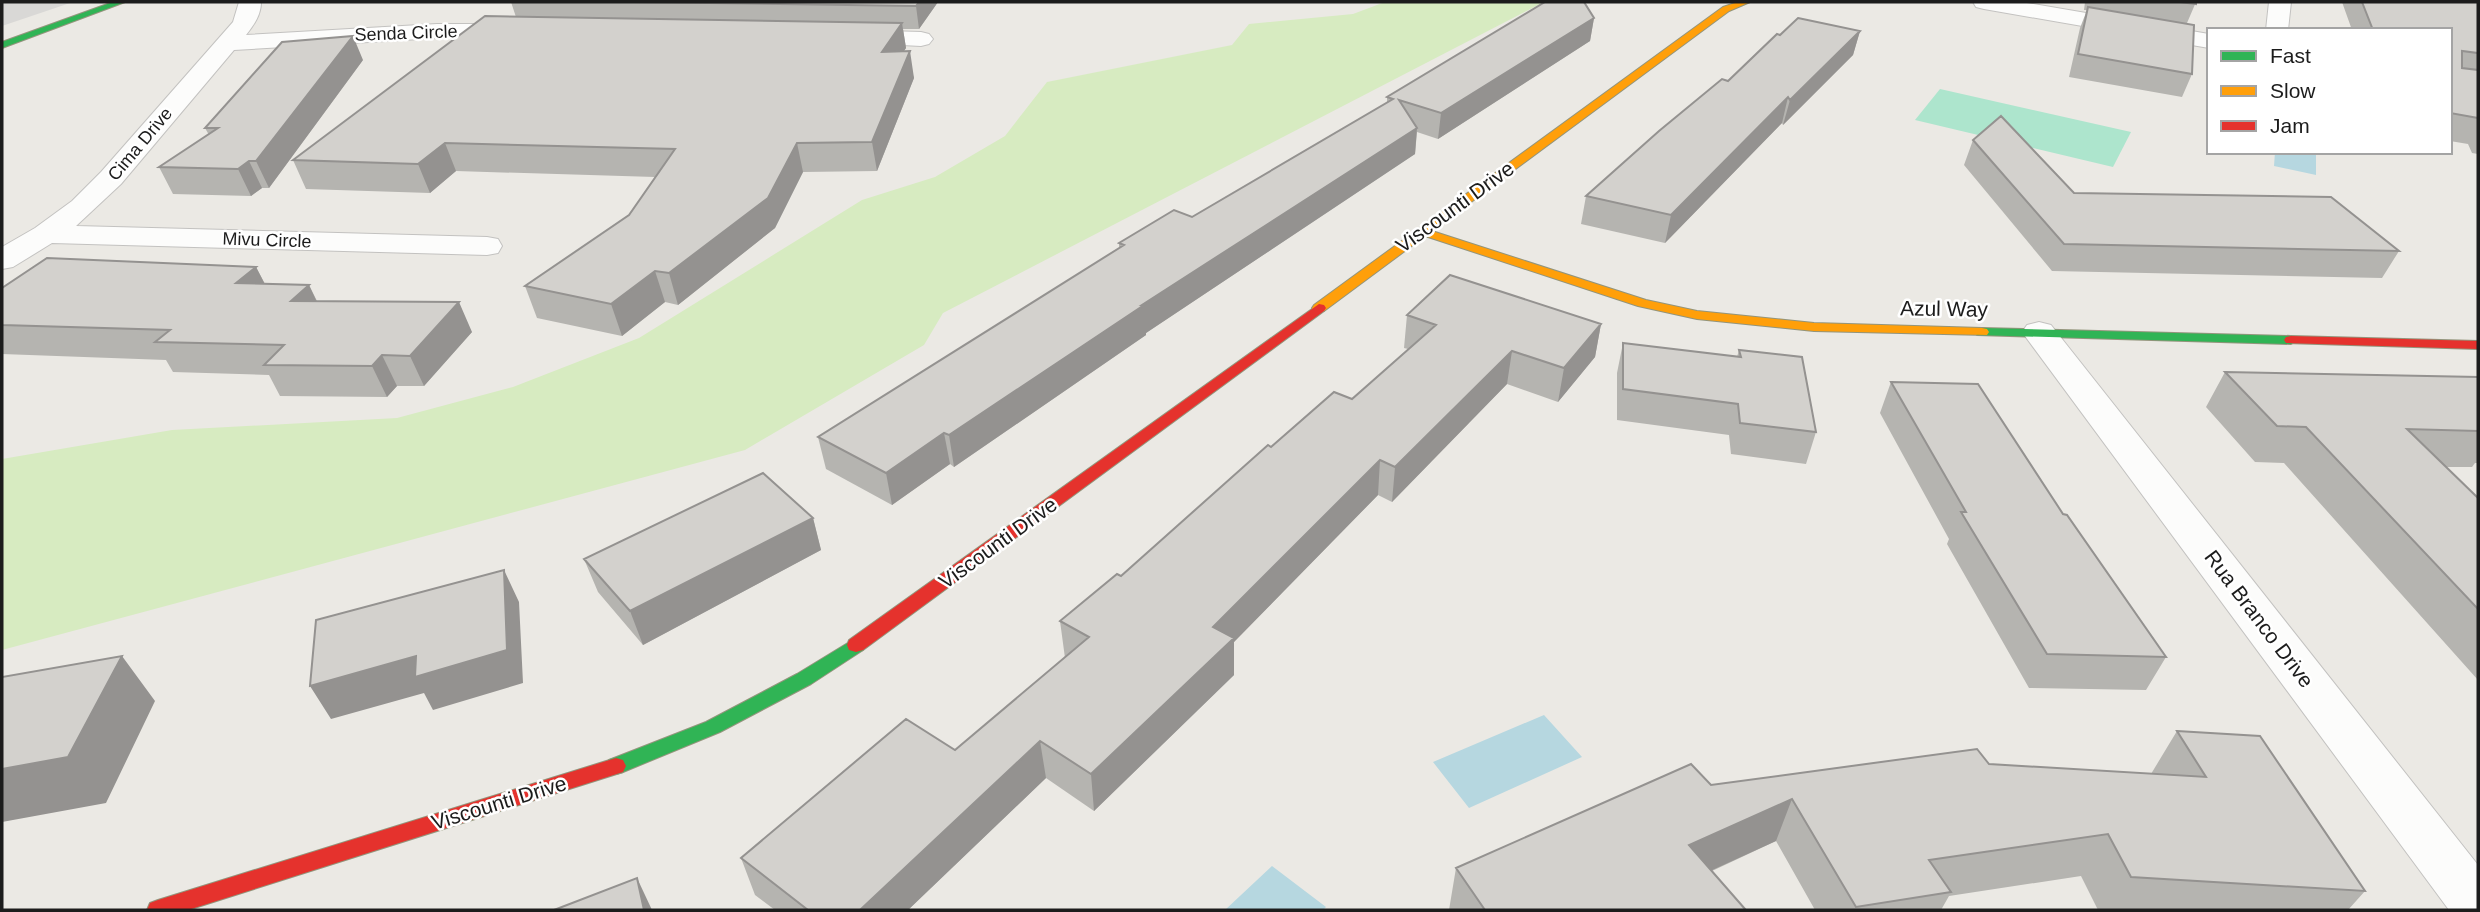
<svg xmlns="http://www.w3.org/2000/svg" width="2480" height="912" font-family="Helvetica,sans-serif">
<rect width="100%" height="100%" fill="#ebe9e4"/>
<path fill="#d9d8d6" d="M 2,2 L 73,2 L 2,26 Z"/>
<path fill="#d7ebc1" d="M 1385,2 L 1544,2 L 943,313 L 924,345 L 745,450 L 2,650 L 2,459 L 172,430 L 397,418 L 513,387 L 639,338 L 862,200 L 935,177 L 1005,136 L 1047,82 L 1232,45 L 1249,24 L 1353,14 Z"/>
<path fill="#ade5cd" d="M 1940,89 L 2131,132 L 2113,167 L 1915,120 Z"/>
<path fill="#b6d7e0" d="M 2275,152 L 2316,152 L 2316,175 L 2274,166 Z
M 1544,715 L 1582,757 L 1469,808 L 1433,762 Z
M 1272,866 L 1326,907 L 1323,910 L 1225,910 Z"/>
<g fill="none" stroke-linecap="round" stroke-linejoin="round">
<g stroke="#c3c2c0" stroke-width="2">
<path id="street" d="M 239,2 L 261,2 C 261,15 254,25 246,35 L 437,24 L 519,24 L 527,26 L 530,31 L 527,36 L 519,38 L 437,38 L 234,50 L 121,184 L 76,226 L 487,237 L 498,239 L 502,246 L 498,253 L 487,255 L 52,243 L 13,267 L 2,269 L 2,247 L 35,228 L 72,201 L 101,172 L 233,22 Z
M 1973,2 L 2021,2 L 2209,34 L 2209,48 L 1984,9 L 1976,7 Z
M 2269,2 L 2291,2 L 2288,30 L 2266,30 Z
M 852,30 L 921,32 L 929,34 L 933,39 L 929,44 L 921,46 L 844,42 L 840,37 L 844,32 Z
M 2039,322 L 2051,325 L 2478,865 L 2478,910 L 2449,910 L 2022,332 L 2027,325 Z"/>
</g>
<g stroke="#93957c" stroke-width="2">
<path id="fast" d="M 113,2 L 125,2 L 2,48 L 2,42 Z
M 1982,328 L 2291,336 L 2298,340 L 2291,344 L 1977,335 L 1975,332 L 1977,329 Z
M 856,638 L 863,640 L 865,645 L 863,650 L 811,684 L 720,732 L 623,772 L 616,774 L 609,772 L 606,766 L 609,760 L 706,722 L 797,674 Z"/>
</g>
<g stroke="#93957c" stroke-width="2">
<path id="slow" d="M 1738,2 L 1750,2 L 1729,11 L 1432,231 L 1646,300 L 1697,311 L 1814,323 L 1982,328 L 1987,329 L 1989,332 L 1987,335 L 1814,331 L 1697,319 L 1638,306 L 1425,236 L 1324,311 L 1314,311 L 1312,308 L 1314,305 L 1723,7 Z"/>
</g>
<g stroke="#93957c" stroke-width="2">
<path id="jam" d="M 1319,304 L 1324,305 L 1326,308 L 1324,311 L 863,650 L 856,652 L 849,650 L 847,645 L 849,640 Z
M 2291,336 L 2478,341 L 2478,349 L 2286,343 L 2284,340 L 2286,337 Z
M 616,758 L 623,760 L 626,766 L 623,772 L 188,910 L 147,910 L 150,903 L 158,900 Z"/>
</g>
<use href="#street" fill="#fcfcfb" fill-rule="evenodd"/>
<use href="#fast" fill="#30b455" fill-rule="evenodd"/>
<use href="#slow" fill="#ff9f0a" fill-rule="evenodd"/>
<use href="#jam" fill="#e5322d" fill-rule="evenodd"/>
</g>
<path fill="#b5b4b0" d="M 511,2 L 938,2 L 919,29 L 903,29 L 906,48 L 904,51 L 914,78 L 877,171 L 803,172 L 775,228 L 678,305 L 665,302 L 622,336 L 537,318 L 525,286 L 629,215 L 655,177 L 456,171 L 430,193 L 306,189 L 293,160 L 516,17 Z
M 2085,2 L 2196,2 L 2187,23 L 2192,74 L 2182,97 L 2069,77 L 2080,28 L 2087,10 L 2084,10 Z
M 2342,2 L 2478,2 L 2478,154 L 2472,153 L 2468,144 L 2450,141 L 2450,30 L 2352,30 Z
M 1594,18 L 1590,41 L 1438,139 L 1417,132 L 1415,154 L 1146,333 L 1146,335 L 954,467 L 950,464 L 892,505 L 826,469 L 818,437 L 1119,248 L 1119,243 L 1192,217 L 1387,103 L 1387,97 Z
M 1860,31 L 1853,55 L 1783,125 L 1782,123 L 1665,243 L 1581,224 L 1586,196 L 1728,81 L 1780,35 Z
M 363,60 L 269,188 L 262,188 L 251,196 L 173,194 L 159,167 L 209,135 L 205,128 Z
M 1973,140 L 2074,193 L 2399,251 L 2382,278 L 2052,271 L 1964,165 Z
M 256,267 L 265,284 L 309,285 L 317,301 L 472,332 L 424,386 L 397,386 L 387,397 L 280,396 L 269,375 L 173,372 L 166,360 L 2,354 L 2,288 Z
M 1407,315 L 1601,324 L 1595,357 L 1558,402 L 1507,384 L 1392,502 L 1378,495 L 1234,642 L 1234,675 L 1094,811 L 1046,778 L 908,910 L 775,910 L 755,895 L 741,858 L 955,750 L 1065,658 L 1060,621 L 1121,576 L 1271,447 L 1352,399 L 1408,349 L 1404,348 Z
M 1623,343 L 1737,357 L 1739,350 L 1816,432 L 1806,464 L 1731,454 L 1729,435 L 1617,420 L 1617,373 Z
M 2225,372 L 2478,377 L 2478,463 L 2475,463 L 2472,467 L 2446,467 L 2478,498 L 2478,680 L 2284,463 L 2255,462 L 2206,407 Z
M 1891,382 L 2166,657 L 2146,690 L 2029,688 L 1947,544 L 1949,539 L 1880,413 Z
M 813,518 L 821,550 L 643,645 L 598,592 L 584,559 Z
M 2177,731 L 2365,891 L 2348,910 L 2098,910 L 2081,876 L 1949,896 L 1941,910 L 1815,910 L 1776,841 L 1712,871 L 1745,910 L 1449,910 L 1456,868 L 1711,785 L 1989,764 L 2151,774 Z"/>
<path fill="#949290" d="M 919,2 L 938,2 L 919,29 L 916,6 Z
M 1594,18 L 1590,41 L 1438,139 L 1441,113 Z
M 902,23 L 906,48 L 886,78 L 882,52 Z
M 1860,31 L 1853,55 L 1783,125 L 1790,100 Z
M 353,36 L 363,60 L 269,188 L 256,161 Z
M 910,51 L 914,78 L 877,171 L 872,142 Z
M 1788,97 L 1782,123 L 1665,243 L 1671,215 Z
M 1417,128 L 1415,154 L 1146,333 L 1146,335 L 954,467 L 949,435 L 1142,305 Z
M 445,143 L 456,171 L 430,193 L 418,164 Z
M 797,143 L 803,172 L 775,228 L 678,305 L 669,273 Z
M 249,161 L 262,188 L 251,196 L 238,169 Z
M 256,267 L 271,296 L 236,283 Z
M 655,271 L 665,302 L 622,336 L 611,304 Z
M 309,285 L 323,315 L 291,301 Z
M 459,302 L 472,332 L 424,386 L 410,356 Z
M 1601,324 L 1595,357 L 1558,402 L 1564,368 Z
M 1512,351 L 1507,384 L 1392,502 L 1395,467 Z
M 382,355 L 397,386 L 387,397 L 372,366 Z
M 944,433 L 950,464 L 892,505 L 886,473 Z
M 1380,460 L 1378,495 L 1234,642 L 1234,675 L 1094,811 L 1091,774 L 1213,627 Z
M 813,518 L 821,550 L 643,645 L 630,611 Z
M 504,570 L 519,602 L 523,683 L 433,710 L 424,693 L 331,719 L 310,686 L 416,656 Z
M 122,656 L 155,701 L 106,803 L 2,822 L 2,769 Z
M 1040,741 L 1046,778 L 908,910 L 860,910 Z
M 1792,799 L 1776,841 L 1675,887 L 1689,845 Z
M 637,878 L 652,910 L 644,910 Z"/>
<path fill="#d3d1cd" stroke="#949290" stroke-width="2" d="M 634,2 L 919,2 L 916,6 Z
M 1545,2 L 1584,2 L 1594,18 L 1441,113 L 1399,100 L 1417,128 L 1142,305 L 1144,305 L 949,435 L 944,433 L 886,473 L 818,437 L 1124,245 L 1119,243 L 1174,210 L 1192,217 L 1393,99 L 1387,97 Z
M 2180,2 L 2196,2 L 2196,4 Z
M 2362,2 L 2478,2 L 2478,53 L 2462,51 L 2462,68 L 2478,70 L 2478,118 L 2450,113 L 2450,30 L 2373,30 Z
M 2088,7 L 2194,25 L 2192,74 L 2078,54 Z
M 485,16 L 902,23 L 882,52 L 910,51 L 872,142 L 797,143 L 768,198 L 669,273 L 655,271 L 611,304 L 525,286 L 629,215 L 675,149 L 445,143 L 418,164 L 293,160 Z
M 1798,18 L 1860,31 L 1790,100 L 1788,97 L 1671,215 L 1586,196 L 1659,131 L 1722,79 L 1728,81 L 1777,34 L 1780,35 Z
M 353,36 L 256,161 L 249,161 L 238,169 L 159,167 L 218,128 L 205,128 L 282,42 Z
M 2001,116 L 2074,193 L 2331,197 L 2399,251 L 2064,244 L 1973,140 Z
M 47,258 L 256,267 L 236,283 L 309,285 L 291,301 L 459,302 L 410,356 L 382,355 L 372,366 L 264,365 L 284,345 L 155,342 L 170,330 L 2,325 L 2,288 Z
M 1450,275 L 1601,324 L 1564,368 L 1512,351 L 1395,467 L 1380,460 L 1213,627 L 1234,638 L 1091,774 L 1040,741 L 860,910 L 808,910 L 741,858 L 906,719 L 955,750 L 1089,637 L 1060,621 L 1117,574 L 1121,576 L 1268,445 L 1271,447 L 1334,392 L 1352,399 L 1436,325 L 1407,315 Z
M 1623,343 L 1741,357 L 1739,350 L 1802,357 L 1816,432 L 1740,423 L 1738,404 L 1623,389 Z
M 2225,372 L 2478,377 L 2478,431 L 2407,429 L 2478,498 L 2478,609 L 2306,427 L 2277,426 Z
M 1891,382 L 1978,384 L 2063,514 L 2067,515 L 2166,657 L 2047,654 L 1961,512 L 1966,512 Z
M 763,473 L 813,518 L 630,611 L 584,559 Z
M 504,570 L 507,650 L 415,677 L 416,656 L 310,686 L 316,620 Z
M 122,656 L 68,757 L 2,769 L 2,677 Z
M 2177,731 L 2260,736 L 2365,891 L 2131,877 L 2108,834 L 1929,860 L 1951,892 L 1856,907 L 1792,799 L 1689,845 L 1745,909 L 1743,910 L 1485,910 L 1456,868 L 1691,764 L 1711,785 L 1977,749 L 1989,764 L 2206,777 Z
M 637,878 L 644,910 L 554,910 Z"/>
<g text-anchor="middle" stroke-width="5" stroke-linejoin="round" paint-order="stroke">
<g font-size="18" fill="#1c1c1c" stroke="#fff">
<text transform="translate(406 33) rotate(-2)" y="6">Senda Circle</text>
<text transform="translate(140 144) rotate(-50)" y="6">Cima Drive</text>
<text transform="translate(267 240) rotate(2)" y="6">Mivu Circle</text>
</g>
<g font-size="21" fill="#1c1c1c" stroke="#fff">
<text transform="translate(1455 207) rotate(-36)" y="7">Viscounti Drive</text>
<text transform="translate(1944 309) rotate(1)" y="7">Azul Way</text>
<text transform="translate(998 543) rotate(-36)" y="7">Viscounti Drive</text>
<text transform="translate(2259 619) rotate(53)" y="7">Rua Branco Drive</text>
<text transform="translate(499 803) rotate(-17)" y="7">Viscounti Drive</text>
</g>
</g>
<rect width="2480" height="912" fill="none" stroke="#1c1c1c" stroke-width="7"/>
<rect x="2207" y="28" width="245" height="126" fill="#ffffff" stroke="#a4a4a4" stroke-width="2"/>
<rect x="2221" y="51" width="35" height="10" fill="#30b455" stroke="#a4a4a4" stroke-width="2"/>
<text x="2270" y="63" font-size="21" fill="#1c1c1c">Fast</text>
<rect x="2221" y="86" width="35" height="10" fill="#ff9f0a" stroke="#a4a4a4" stroke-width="2"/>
<text x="2270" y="98" font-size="21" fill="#1c1c1c">Slow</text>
<rect x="2221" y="121" width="35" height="10" fill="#e5322d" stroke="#a4a4a4" stroke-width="2"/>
<text x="2270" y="133" font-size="21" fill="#1c1c1c">Jam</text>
</svg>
